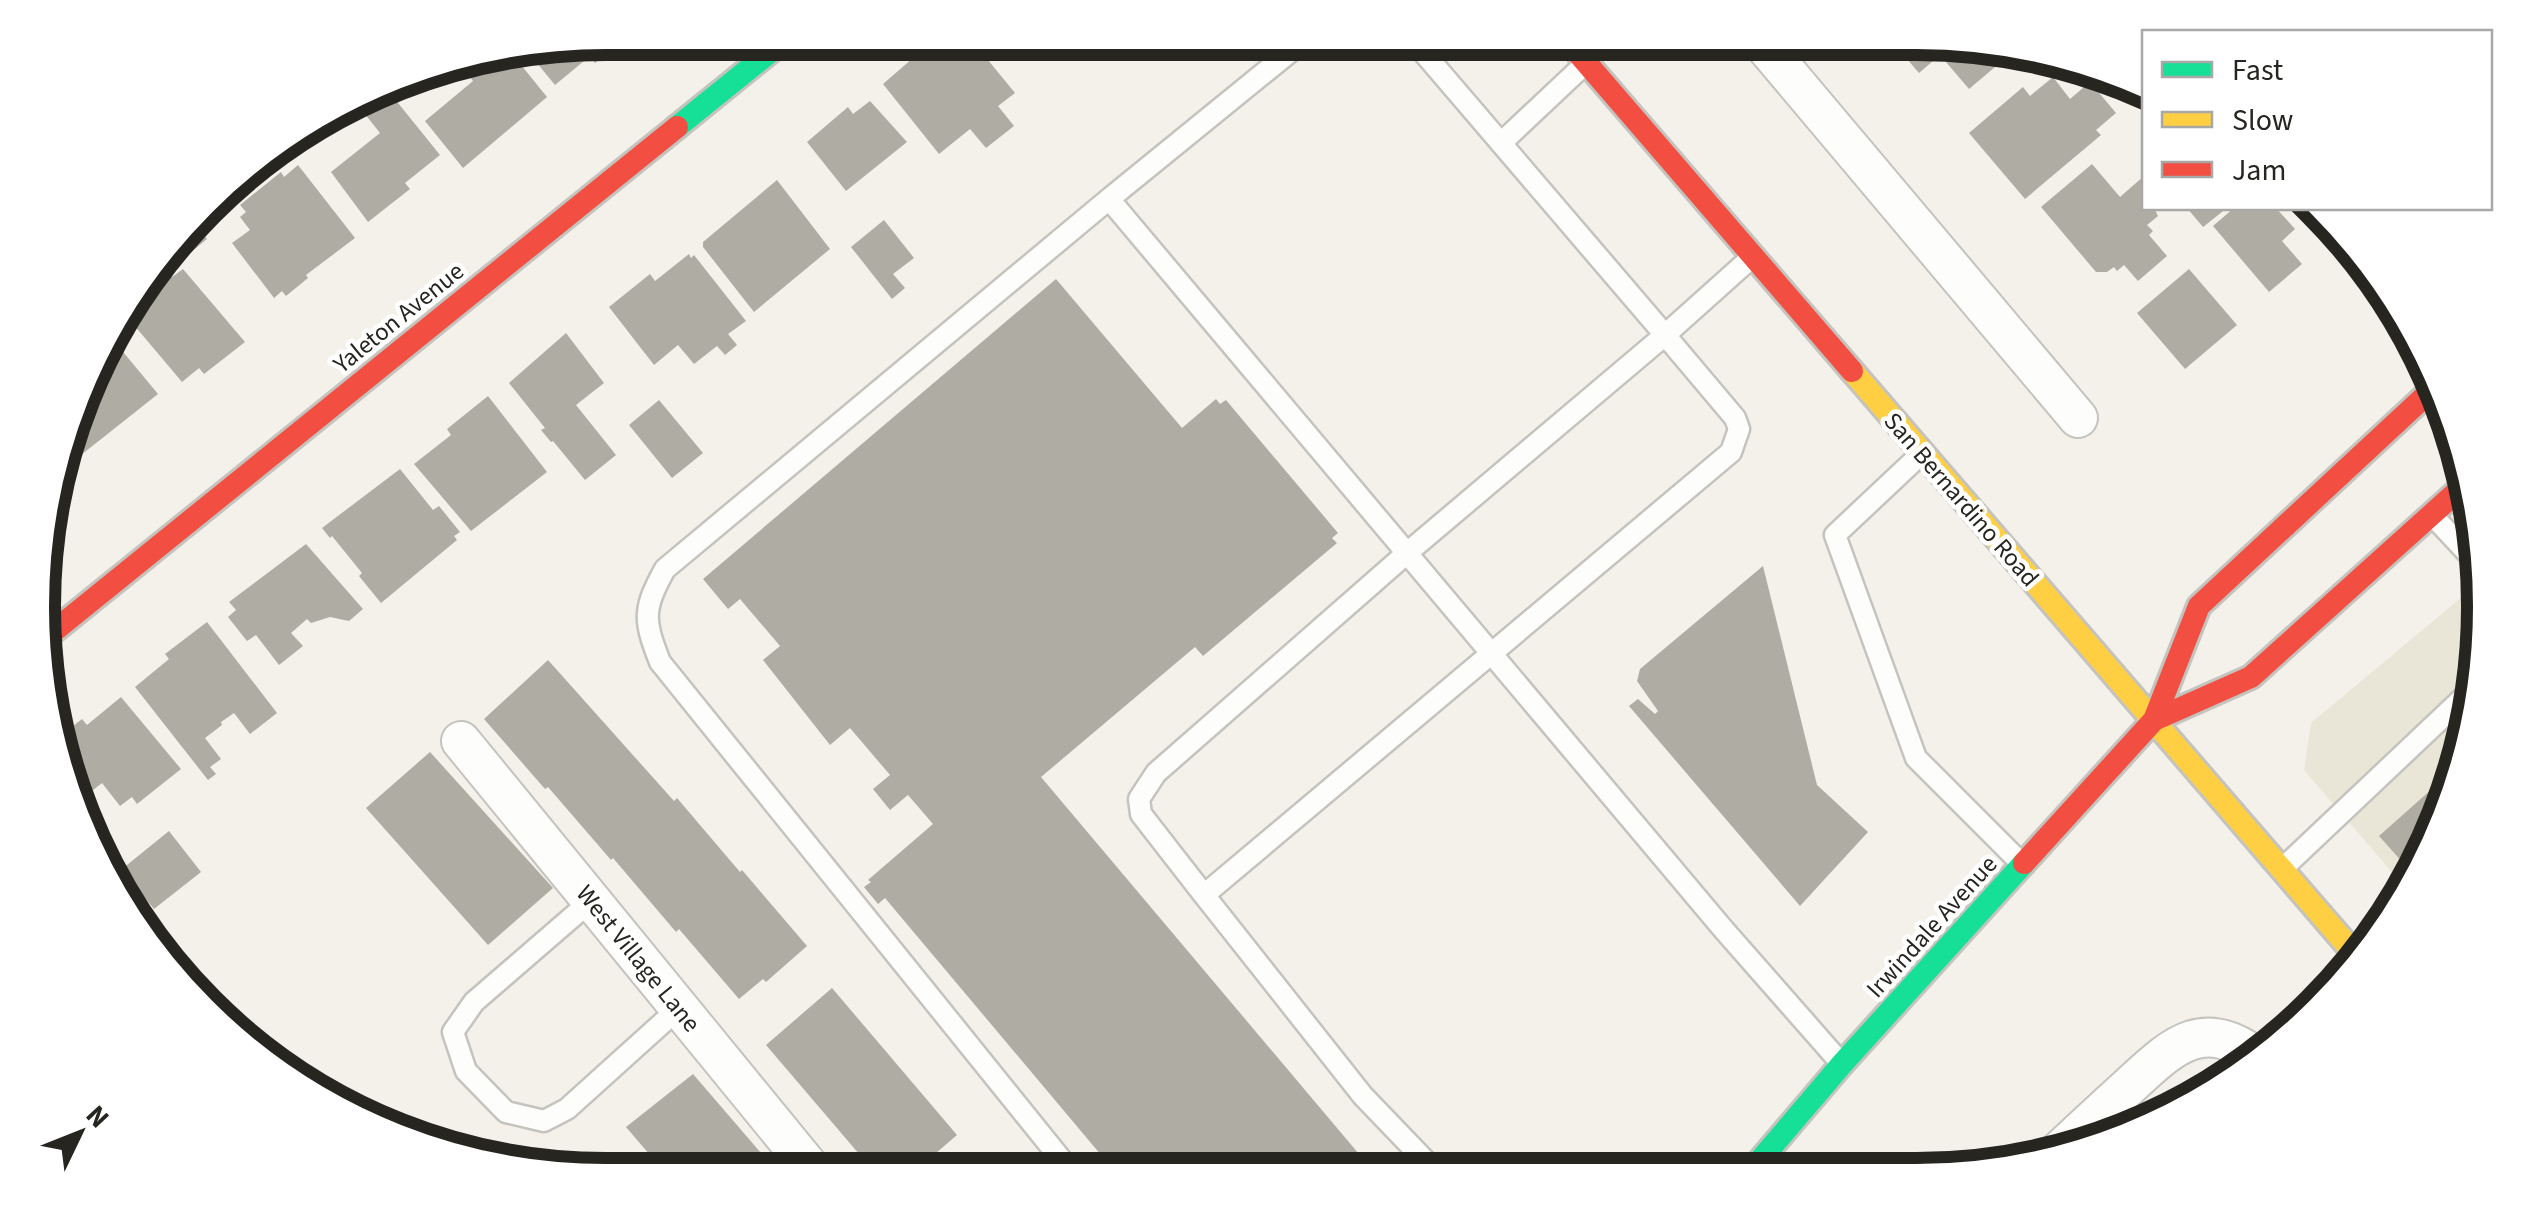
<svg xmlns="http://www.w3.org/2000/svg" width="2522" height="1213" font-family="'Source Sans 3',sans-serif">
<rect width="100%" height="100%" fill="#f3f1ea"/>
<path fill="#e9e5d7" d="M 2480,582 L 2484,607 L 2441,825 L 2405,887 L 2304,770 L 2311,723 Z"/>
<path fill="#afaca3" d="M 606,37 L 627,38 L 595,63 L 590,56 L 555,85 L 527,51 Z
M 936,38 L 970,38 L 1015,93 L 998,106 L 1014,126 L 986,148 L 970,129 L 939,154 L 883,84 Z
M 1008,38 L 1040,38 L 1020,53 Z
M 1889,38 L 1916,38 L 2008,56 L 1969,89 L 1940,55 L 1919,73 Z
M 513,55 L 547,97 L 463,168 L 425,121 L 473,81 L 467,73 L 486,58 L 496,70 Z
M 2053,77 L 2070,99 L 2090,82 L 2116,113 L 2096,130 L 2101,135 L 2025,199 L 1969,133 L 2023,87 L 2030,96 Z
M 386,88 L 440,155 L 405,183 L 410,189 L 368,222 L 331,172 L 380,133 L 357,104 Z
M 870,101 L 907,142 L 846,191 L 807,142 L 848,107 L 853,114 Z
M 2092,164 L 2120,197 L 2144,176 L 2144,208 L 2158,208 L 2155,210 L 2158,216 L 2147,225 L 2153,231 L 2149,235 L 2167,256 L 2138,281 L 2124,265 L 2117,271 L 2114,267 L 2107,272 L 2096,272 L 2041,207 Z
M 298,165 L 355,238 L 306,275 L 308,278 L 286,296 L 282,291 L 274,298 L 232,243 L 250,230 L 240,217 L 246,212 L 240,205 L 281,172 L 284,177 Z
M 777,180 L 830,249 L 754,312 L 703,247 L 703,242 Z
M 2187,208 L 2227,208 L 2203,227 Z
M 2234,208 L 2276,208 L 2295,229 L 2282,241 L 2302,264 L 2269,292 L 2213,226 Z
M 884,220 L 914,258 L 893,274 L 905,288 L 892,299 L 851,247 Z
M 197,227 L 207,239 L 174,266 L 168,260 Z
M 689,254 L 691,258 L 694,255 L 746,321 L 728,334 L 737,345 L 725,355 L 717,346 L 694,364 L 678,345 L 654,365 L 609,307 L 650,274 L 655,281 Z
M 164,267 L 172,277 L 183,269 L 245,342 L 204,374 L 199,368 L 182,382 L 123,312 Z
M 2189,269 L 2237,325 L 2185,369 L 2137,313 Z
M 1056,279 L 1182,428 L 1216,399 L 1220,404 L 1226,400 L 1338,533 L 1332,538 L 1337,543 L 1203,656 L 1195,647 L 1041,777 L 1375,1173 L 1117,1174 L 885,898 L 878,904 L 864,887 L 871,882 L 868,880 L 933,824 L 908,795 L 890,810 L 873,789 L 890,775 L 850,728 L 830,745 L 763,660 L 780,646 L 740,599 L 728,609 L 703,579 Z
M 566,333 L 604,383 L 576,405 L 616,455 L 585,480 L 553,441 L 551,442 L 541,430 L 545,428 L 509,383 Z
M 119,347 L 158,394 L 81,455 L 70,439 L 98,363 Z
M 488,396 L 547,472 L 471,531 L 414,464 L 451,435 L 447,429 Z
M 659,400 L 703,453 L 672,478 L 629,425 Z
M 400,469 L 433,510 L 439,506 L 460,532 L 454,536 L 457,540 L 381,603 L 359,576 L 362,573 L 332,536 L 330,538 L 322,528 Z
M 306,544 L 363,609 L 349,621 L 330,617 L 311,623 L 307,619 L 291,633 L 303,646 L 279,665 L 256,635 L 247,641 L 228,617 L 236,610 L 229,602 Z
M 1763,566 L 1817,785 L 1868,832 L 1800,906 L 1629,706 L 1638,699 L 1655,714 L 1658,711 L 1637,681 L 1640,669 Z
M 207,622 L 277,713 L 250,734 L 234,713 L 221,722 L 222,725 L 205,738 L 221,759 L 210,767 L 216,774 L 208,780 L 135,687 L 169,659 L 165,654 Z
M 548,660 L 674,801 L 677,798 L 740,872 L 742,870 L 807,946 L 766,982 L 763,979 L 739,999 L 679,929 L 676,932 L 613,858 L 611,860 L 548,787 L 545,789 L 484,719 Z
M 121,697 L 181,769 L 137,804 L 132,797 L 120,806 L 102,783 L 79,801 L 59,737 L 82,719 L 87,725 Z
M 430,752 L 553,888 L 488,945 L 366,808 Z
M 2451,772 L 2441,825 L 2413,874 L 2379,836 Z
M 169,831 L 201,872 L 154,909 L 122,869 Z
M 832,988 L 957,1135 L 914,1172 L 877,1175 L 766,1045 Z
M 693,1074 L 780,1175 L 667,1175 L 626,1127 Z"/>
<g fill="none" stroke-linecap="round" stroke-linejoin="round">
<g stroke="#c5c3be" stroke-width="25">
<path id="lane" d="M 1411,38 L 1665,335 L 1751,258
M 1501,143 L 1585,64
M 1109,199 L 1307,38
M 1665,335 L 1735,418 L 1739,429 L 1731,452 L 1204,895 L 1141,814 L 1139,799 L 1156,773 L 1407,553 Z
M 1920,455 L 1835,535 L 1916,758 L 2020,862
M 2432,515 L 2475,561
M 2282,869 L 2466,695
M 1204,895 L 1363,1096 L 1437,1173
M 592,900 L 474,1002 L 453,1032 L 466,1071 L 506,1112 L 544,1121 L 567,1109 L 679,1008
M 1073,1174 L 660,662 C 643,619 643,609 665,569 L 1109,199 L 1724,930 L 1840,1062"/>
</g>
<g stroke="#c5c3be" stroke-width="42">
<path id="street" d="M 1758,38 L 2078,418
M 461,741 L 816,1175
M 2057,1153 C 2080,1131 2103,1110 2126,1089 C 2170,1049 2201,1013 2259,1059"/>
</g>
<g stroke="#c5c3be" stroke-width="28">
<path id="fast" d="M 677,127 L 787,38
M 1751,1171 L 1842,1064 L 2024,863"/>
</g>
<g stroke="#c5c3be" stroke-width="28">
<path id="slow" d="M 1852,371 L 2360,960"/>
</g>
<g stroke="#c5c3be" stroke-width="28">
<path id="jam" d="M 1565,38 L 1852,371
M 44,639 L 677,127
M 2154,720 L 2251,677 L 2461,488
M 2024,863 L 2154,720 L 2199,606 L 2438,384"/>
</g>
<use href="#lane" stroke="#fdfdfc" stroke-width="20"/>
<use href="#street" stroke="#fdfdfc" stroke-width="38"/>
<use href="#fast" stroke="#16e098" stroke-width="22"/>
<use href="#slow" stroke="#ffcf43" stroke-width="22"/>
<use href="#jam" stroke="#f24e42" stroke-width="22"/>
</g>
<g text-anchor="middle" stroke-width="9" stroke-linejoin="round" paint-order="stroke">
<g font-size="25" fill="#262520" stroke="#fff">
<text transform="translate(398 317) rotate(-39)" y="9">Yaleton Avenue</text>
<text transform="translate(1962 499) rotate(49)" y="9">San Bernardino Road</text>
<text transform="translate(1931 926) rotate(-48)" y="9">Irwindale Avenue</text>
<text transform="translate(639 958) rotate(51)" y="9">West Village Lane</text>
</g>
</g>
<path d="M0 0H2522V1213H0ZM606 55H1916A551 551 0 0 1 2467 606V607A551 551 0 0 1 1916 1158H606A551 551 0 0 1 55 607V606A551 551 0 0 1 606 55Z" fill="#fff" fill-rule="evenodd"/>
<path fill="none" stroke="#262520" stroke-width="12" d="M606 55H1916A551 551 0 0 1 2467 606V607A551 551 0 0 1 1916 1158H606A551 551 0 0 1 55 607V606A551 551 0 0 1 606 55Z"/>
<rect x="2142" y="30" width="350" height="180" fill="#ffffff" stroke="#a8a8a6" stroke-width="2.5"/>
<rect x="2162" y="62" width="50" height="15" fill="#16e098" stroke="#a8a8a6" stroke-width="2.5"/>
<text x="2232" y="80" font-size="30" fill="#262520">Fast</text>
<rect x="2162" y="112" width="50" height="15" fill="#ffcf43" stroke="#a8a8a6" stroke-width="2.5"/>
<text x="2232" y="130" font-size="30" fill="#262520">Slow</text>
<rect x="2162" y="162" width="50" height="15" fill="#f24e42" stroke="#a8a8a6" stroke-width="2.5"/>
<text x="2232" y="180" font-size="30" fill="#262520">Jam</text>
<g transform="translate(80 1133) rotate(47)" stroke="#ffffff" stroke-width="8" paint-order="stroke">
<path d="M0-8L18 38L0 25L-18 38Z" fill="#262520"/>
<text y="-15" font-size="28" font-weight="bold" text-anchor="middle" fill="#262520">N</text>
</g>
</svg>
